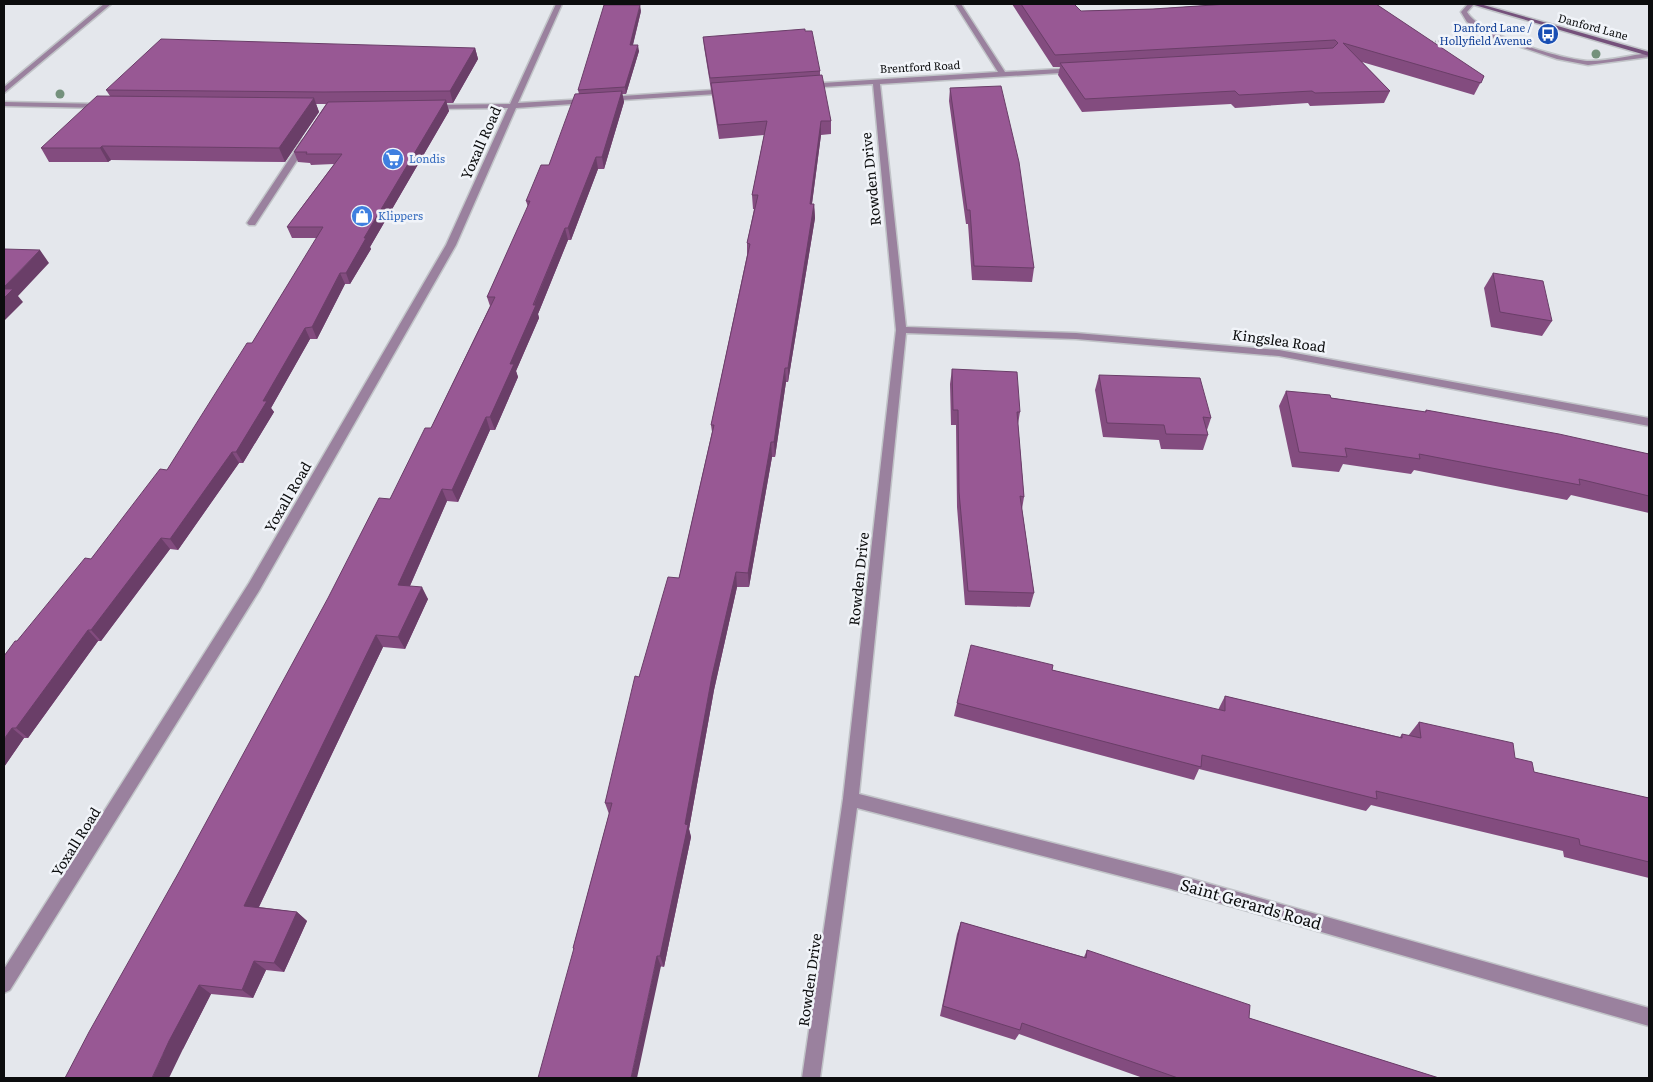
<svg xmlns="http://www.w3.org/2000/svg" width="1653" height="1082" font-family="Literata,serif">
<rect width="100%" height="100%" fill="#e4e7ec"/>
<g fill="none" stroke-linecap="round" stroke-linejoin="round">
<g stroke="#c1c4c8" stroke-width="3">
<path id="lane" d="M 302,140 L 309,142 L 255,225 L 249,225 L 247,223 Z"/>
</g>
<g stroke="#c1c4c8" stroke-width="3">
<path id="street" d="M 104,4 L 111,4 L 4,93 L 4,87 Z
M 556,4 L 562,4 L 518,103 L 587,99 L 591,101 L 587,103 L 516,108 L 456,245 L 259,591 L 10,990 L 4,993 L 4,969 L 249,583 L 446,245 L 508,108 L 432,109 L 428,107 L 432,105 L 510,104 Z
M 955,4 L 961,4 L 1005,72 L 1076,68 L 1080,70 L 1076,72 L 880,84 L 906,327 L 1076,333 L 1279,350 L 1649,418 L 1649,426 L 1279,356 L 1076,339 L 906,333 L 859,794 L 1171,873 L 1649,1008 L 1649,1026 L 1171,889 L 857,808 L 820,1078 L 802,1078 L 843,799 L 896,330 L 873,84 L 806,88 L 802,86 L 806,84 L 998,72 Z
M 1468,4 L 1474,4 L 1467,12 C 1480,35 1561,59 1587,61 C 1606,62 1630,55 1649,53 L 1649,57 L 1588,65 L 1557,59 L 1494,38 L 1467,22 L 1461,12 Z
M 729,89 L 732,89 L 732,93 L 607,101 L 603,99 L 607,97 Z
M 4,102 L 102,104 L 106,106 L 102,108 L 4,106 Z"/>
</g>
<g stroke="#c1c4c8" stroke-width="3">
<path id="secondary" d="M 1471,4 L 1480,4 L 1649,52 L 1649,56 Z"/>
</g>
<path stroke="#717376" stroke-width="2" stroke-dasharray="0.5 2.5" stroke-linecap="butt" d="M 1429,42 L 1451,40"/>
<use href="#lane" fill="#9a819e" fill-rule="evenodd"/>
<use href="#street" fill="#9a819e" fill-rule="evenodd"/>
<use href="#secondary" fill="#75517b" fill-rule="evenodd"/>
</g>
<g fill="#74917c">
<circle cx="1596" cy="54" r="4.5"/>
<circle cx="60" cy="94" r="4.5"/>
</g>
<path fill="#834c7f" d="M 1012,4 L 1074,4 L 1081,11 L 1153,9 L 1228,4 L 1484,76 L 1474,95 L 1362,62 L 1390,91 L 1384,103 L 1310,106 L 1308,103 L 1235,108 L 1231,104 L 1082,112 L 1058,75 L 1060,67 L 1053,67 Z
M 641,11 L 633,45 L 639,51 L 626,94 L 622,94 L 624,102 L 604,169 L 598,169 L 571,240 L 568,240 L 538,314 L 539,318 L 516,371 L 518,377 L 495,430 L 490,430 L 458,502 L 447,501 L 410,586 L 428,599 L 405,649 L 383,647 L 259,907 L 297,912 L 307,921 L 284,972 L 266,970 L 253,998 L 211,994 L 183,1049 L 65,1078 L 390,499 L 431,428 L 490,306 L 487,297 L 528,207 L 526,201 L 549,165 L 579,94 L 578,90 Z
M 703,37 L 820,71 L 820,75 L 831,121 L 831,134 L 821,135 L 812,204 L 814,204 L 815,218 L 788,382 L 786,382 L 775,457 L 772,457 L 749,587 L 737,587 L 714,690 L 689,829 L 691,837 L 664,967 L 574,950 L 573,948 L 609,814 L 605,803 L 639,677 L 679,578 L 712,432 L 711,425 L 747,255 L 747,243 L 754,209 L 753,209 L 752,195 L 764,135 L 719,139 L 704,47 Z
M 475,48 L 478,59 L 453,103 L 446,103 L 449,111 L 370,247 L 371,249 L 350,284 L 345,284 L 317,339 L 310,339 L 271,408 L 274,412 L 243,463 L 239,463 L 178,550 L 170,549 L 101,641 L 98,641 L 28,738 L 24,738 L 4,767 L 17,641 L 91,559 L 167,470 L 252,343 L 317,238 L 292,238 L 287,227 L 334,164 L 311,165 L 310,163 L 298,162 L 294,152 L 326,104 L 316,104 L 319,112 L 285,162 L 111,160 L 108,162 L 49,162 L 41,148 L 110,96 L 106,90 Z
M 950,88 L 1034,268 L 1032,282 L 972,280 L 968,224 L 966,224 L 949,101 Z
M 1493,273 L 1552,321 L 1542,336 L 1491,327 L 1484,288 Z
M 952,369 L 1020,412 L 1018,424 L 1024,497 L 1022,509 L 1034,593 L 1030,607 L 965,605 L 957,507 L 956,425 L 951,425 L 950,384 Z
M 1099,375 L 1211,418 L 1207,430 L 1208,435 L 1203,450 L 1161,449 L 1159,440 L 1103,437 L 1095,390 Z
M 1286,391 L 1425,412 L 1426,410 L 1649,454 L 1649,513 L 1571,495 L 1567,500 L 1414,470 L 1411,474 L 1343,464 L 1339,472 L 1292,467 L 1279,406 Z
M 1052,670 L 1218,710 L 1225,696 L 1400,737 L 1402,734 L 1408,736 L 1419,722 L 1515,758 L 1534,772 L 1649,798 L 1649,878 L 1564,857 L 1563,851 L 1371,805 L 1366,811 L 1199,769 L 1194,780 L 954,716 L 957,703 Z
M 961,922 L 1084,957 L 1087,950 L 1249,1018 L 1439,1078 L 1143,1078 L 1019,1034 L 1015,1040 L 940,1016 L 957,934 Z"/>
<path fill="#6a3e68" d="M 640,5 L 641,11 L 631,52 L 630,45 Z
M 638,45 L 639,51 L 626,94 L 625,87 Z
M 475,48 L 478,59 L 453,103 L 450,91 Z
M 622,91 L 624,102 L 604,169 L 602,157 Z
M 314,98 L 319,112 L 285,162 L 279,148 Z
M 446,100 L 449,111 L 370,247 L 371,249 L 350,284 L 346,273 L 364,238 Z
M 821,121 L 821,135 L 810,218 L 810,204 Z
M 102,146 L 111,160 L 108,162 L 100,148 Z
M 596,157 L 598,169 L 571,240 L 568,228 Z
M 814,204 L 815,218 L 788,382 L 788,368 Z
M 565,228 L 568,240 L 538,314 L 539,318 L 516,371 L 518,377 L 495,430 L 490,417 L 510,364 Z
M 40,250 L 49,263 L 18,296 L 23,302 L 4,321 L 4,287 Z
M 340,273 L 345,284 L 317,339 L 312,327 Z
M 305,328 L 310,339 L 271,408 L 274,412 L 243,463 L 236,452 L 263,401 Z
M 785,368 L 786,382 L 775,457 L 774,442 Z
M 486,417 L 490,430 L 458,502 L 452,490 Z
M 771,442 L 772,457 L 749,587 L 748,573 Z
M 232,452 L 239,463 L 178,550 L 170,539 Z
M 442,489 L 447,501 L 405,597 L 398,585 Z
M 161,538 L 170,549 L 101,641 L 91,630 Z
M 736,572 L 737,587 L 714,690 L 689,829 L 691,837 L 664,967 L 660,956 L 712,676 Z
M 422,587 L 428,599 L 405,649 L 398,637 Z
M 88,630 L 98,641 L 28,738 L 16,728 Z
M 376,635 L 383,647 L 255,915 L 244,906 Z
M 12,728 L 24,738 L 4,767 L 4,739 Z
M 297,912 L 307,921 L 284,972 L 274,963 Z
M 657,956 L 661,966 L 637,1078 L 631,1078 Z
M 254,961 L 266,970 L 253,998 L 242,990 Z
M 199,985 L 211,994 L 183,1049 L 169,1078 L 152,1078 L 169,1041 Z"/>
<path fill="#985894" stroke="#6a3e68" d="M 1021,4 L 1074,4 L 1081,11 L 1153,9 L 1228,4 L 1376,4 L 1484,76 L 1481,83 L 1343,43 L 1390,91 L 1315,93 L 1312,91 L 1239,95 L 1235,91 L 1085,99 L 1060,63 L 1333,48 L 1338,43 L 1335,40 L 1055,55 Z
M 604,5 L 640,5 L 630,45 L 638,45 L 625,87 L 578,90 Z
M 805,29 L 805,31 L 812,31 L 820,71 L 710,78 L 703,37 Z
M 161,39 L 475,48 L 450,91 L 323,92 L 106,90 Z
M 822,75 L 831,121 L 821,121 L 810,204 L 814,204 L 788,368 L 785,368 L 774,442 L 771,442 L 748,573 L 736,572 L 712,676 L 685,824 L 688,825 L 660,956 L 657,956 L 631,1078 L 538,1078 L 574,948 L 573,948 L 612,803 L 605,803 L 635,676 L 639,677 L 668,577 L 679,578 L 714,425 L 711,425 L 750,244 L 747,243 L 758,195 L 752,195 L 767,121 L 718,125 L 711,83 Z
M 1001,86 L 1019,162 L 1034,268 L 974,266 L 970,210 L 967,210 L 950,88 Z
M 622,91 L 602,157 L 596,157 L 568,228 L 565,228 L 533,305 L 536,305 L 510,364 L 514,364 L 490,417 L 486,417 L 452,490 L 442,489 L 398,585 L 422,587 L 398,637 L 376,635 L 244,906 L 297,912 L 274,963 L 254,961 L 242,990 L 199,985 L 169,1041 L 152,1078 L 65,1078 L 89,1032 L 179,872 L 328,598 L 379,498 L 390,499 L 425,428 L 431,428 L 495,297 L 487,297 L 530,201 L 526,201 L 541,165 L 549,165 L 575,94 Z
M 97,96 L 314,98 L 279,148 L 102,146 L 100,148 L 41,148 Z
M 446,100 L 364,238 L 366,238 L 346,273 L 340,273 L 312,327 L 305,328 L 263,401 L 267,401 L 236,452 L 232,452 L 170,539 L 161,538 L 91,630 L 88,630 L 16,728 L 12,728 L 4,739 L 4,656 L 15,641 L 17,641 L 85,558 L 91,559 L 160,469 L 167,470 L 247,343 L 252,343 L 323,227 L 287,227 L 342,154 L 306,154 L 307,152 L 294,152 L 328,102 Z
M 4,249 L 40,250 L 4,287 Z
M 1493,273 L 1543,281 L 1552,321 L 1500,312 Z
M 4,289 L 13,289 L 4,298 Z
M 952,369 L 1017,372 L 1020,412 L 1017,412 L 1024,497 L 1020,496 L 1034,593 L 968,591 L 959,492 L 958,410 L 953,410 Z
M 1099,375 L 1200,378 L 1211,418 L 1203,417 L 1208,435 L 1166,434 L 1164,425 L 1107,423 Z
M 1286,391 L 1330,395 L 1331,398 L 1426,412 L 1426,410 L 1559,434 L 1649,454 L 1649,496 L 1579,479 L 1580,485 L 1419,454 L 1420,459 L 1345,448 L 1347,457 L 1299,452 Z
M 971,645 L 1053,665 L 1052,670 L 1225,711 L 1225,696 L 1402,738 L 1402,734 L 1421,738 L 1419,722 L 1513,743 L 1515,758 L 1532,762 L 1534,772 L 1649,798 L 1649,862 L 1580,845 L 1579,839 L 1376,791 L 1377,799 L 1202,755 L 1201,767 L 957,703 Z
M 961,922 L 1086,958 L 1087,950 L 1250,1005 L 1249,1018 L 1439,1078 L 1178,1078 L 1022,1023 L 1020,1030 L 943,1006 Z"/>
<defs>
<g id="bus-disc" transform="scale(1.125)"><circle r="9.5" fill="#1a4fb4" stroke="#f1f4f9"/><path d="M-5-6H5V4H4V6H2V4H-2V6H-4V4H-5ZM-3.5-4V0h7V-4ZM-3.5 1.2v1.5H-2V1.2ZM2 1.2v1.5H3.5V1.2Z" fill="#fff"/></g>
<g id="supermarket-disc" transform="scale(1.125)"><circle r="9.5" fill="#3f7fe0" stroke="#f1f4f9"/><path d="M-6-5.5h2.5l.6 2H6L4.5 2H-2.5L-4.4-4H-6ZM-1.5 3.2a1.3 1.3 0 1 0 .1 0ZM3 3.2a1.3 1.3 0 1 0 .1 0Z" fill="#fff"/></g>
<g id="shop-disc" transform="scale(1.125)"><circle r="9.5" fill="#3f7fe0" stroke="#f1f4f9"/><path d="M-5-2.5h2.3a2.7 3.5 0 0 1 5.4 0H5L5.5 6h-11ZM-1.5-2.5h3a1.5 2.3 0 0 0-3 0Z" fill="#fff"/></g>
</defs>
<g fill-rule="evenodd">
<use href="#bus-disc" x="1548" y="34"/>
<use href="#supermarket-disc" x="393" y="159"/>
<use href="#shop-disc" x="362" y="216"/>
</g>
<g text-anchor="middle" stroke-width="5" stroke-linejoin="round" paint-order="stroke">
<g font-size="11" fill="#0c0d0e" stroke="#f1f4f9">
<text transform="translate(1593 27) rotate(15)" y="4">Danford Lane</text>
<text transform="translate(920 67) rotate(-3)" y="4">Brentford Road</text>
</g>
<g font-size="11" fill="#164399" stroke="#f1f4f9" text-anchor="end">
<text x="1532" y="32">Danford Lane /<tspan x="1532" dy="13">Hollyfield Avenue</tspan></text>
</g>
<g font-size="11" fill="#366cbe" stroke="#f1f4f9" text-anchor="start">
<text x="409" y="163">Londis</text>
<text x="378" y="220">Klippers</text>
</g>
<g font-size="14" fill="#0c0d0e" stroke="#f1f4f9">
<text transform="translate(481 143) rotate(-66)" y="5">Yoxall Road</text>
<text transform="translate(871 179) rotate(-96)" y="5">Rowden Drive</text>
<text transform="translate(1279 341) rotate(8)" y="5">Kingslea Road</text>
<text transform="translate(288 497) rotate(-60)" y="5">Yoxall Road</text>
<text transform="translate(859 579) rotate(-84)" y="5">Rowden Drive</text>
<text transform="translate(76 842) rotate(-58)" y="5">Yoxall Road</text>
<text transform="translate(810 980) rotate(-82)" y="5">Rowden Drive</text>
</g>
<g font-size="16" fill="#0c0d0e" stroke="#f1f4f9">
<text transform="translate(1251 904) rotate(16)" y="6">Saint Gerards Road</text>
</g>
</g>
<rect width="1653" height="1082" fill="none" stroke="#0c0d0e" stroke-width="10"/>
</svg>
